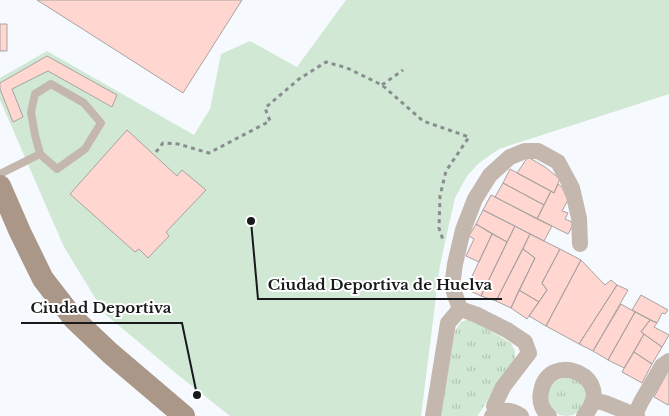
<svg xmlns="http://www.w3.org/2000/svg" width="669" height="416" font-family="'Libre Baskerville',serif">
<defs>
<pattern id="grass-tufts" width="24" height="20" patternUnits="userSpaceOnUse" patternTransform="scale(1.25)"><rect width="24" height="20" fill="#d0e8d4"/><path d="M3 7l-1-3M5 7V3M7 7l1-3M15 17l-1-3M17 17v-4M19 17l1-3" fill="none" stroke="#b2c6b5"/></pattern>
</defs>
<rect width="100%" height="100%" fill="#f6fafe"/>
<path fill="url(#grass-tufts)" d="M 470,319 L 511,343 L 515,351 L 515,359 L 497,383 L 481,411 L 477,416 L 440,416 L 455,331 L 461,322 Z
M 570,375 L 585,387 L 586,400 L 579,411 L 573,415 L 566,416 L 560,415 L 554,412 L 549,407 L 546,394 L 551,382 Z"/>
<path fill="#d0e8d4" d="M 346,0 L 669,0 L 669,94 L 499,149 L 479,163 L 467,176 L 455,198 L 440,265 L 421,416 L 230,416 L 178,375 L 105,314 L 64,247 L 0,100 L 0,78 L 47,51 L 194,135 L 210,109 L 221,54 L 250,41 L 297,67 Z"/>
<path fill="#ffd6d0" stroke="#a8a3a2" d="M 37,0 L 242,0 L 183,93 Z
M 0,24 L 7,24 L 7,51 L 0,51 Z
M 47,56 L 117,95 L 112,107 L 48,71 L 12,89 L 23,117 L 13,122 L 0,89 L 0,83 Z
M 127,130 L 177,176 L 182,170 L 206,190 L 166,232 L 169,236 L 148,258 L 139,249 L 135,252 L 70,194 Z
M 528,157 L 545,167 L 560,179 L 554,193 L 517,173 Z
M 510,169 L 551,191 L 544,205 L 503,183 Z
M 503,183 L 544,205 L 537,219 L 495,197 Z
M 558,184 L 562,187 L 568,200 L 562,211 L 568,213 L 565,219 L 574,223 L 568,234 L 537,219 L 551,191 L 554,193 Z
M 491,195 L 552,226 L 544,241 L 483,210 Z
M 483,210 L 515,226 L 507,242 L 476,224 Z
M 476,224 L 492,234 L 479,262 L 466,256 L 474,239 L 469,236 Z
M 515,226 L 530,234 L 496,301 L 481,296 Z
M 492,234 L 507,242 L 481,296 L 466,289 Z
M 530,234 L 560,249 L 542,283 L 547,290 L 539,302 L 519,290 L 535,258 L 523,249 Z
M 523,249 L 535,258 L 511,308 L 496,301 Z
M 560,249 L 581,260 L 546,326 L 529,316 L 547,290 L 542,283 Z
M 581,260 L 605,285 L 611,280 L 617,285 L 579,344 L 546,326 Z
M 617,285 L 628,290 L 593,351 L 579,344 Z
M 519,290 L 539,302 L 527,319 L 511,308 Z
M 641,295 L 668,310 L 665,314 L 662,313 L 657,323 L 632,310 Z
M 621,304 L 635,312 L 608,360 L 593,351 Z
M 635,312 L 650,320 L 641,332 L 644,334 L 624,368 L 608,360 Z
M 650,320 L 657,323 L 654,327 L 669,335 L 662,347 L 641,332 Z
M 644,334 L 662,347 L 652,364 L 634,352 Z
M 634,352 L 652,364 L 642,383 L 622,372 Z
M 669,369 L 669,404 L 668,405 L 654,397 Z"/>
<g fill="none" stroke-linecap="round" stroke-linejoin="round">
<path stroke="#8a8d8f" stroke-width="3" stroke-dasharray="4 4" stroke-linecap="butt" d="M 382,85 L 403,70
M 156,152 L 163,143 L 178,144 L 209,153 L 270,121 L 265,108 L 299,79 L 326,62 L 347,68 L 382,85 L 423,121 L 469,137 L 446,171 L 440,196 L 439,228 L 443,240"/>
<path stroke="#c4b7ad" stroke-width="8" d="M 51,84 L 84,103 L 101,123 L 85,149 L 57,169 L 40,154 L 35,135 L 31,112 L 35,94 Z
M 0,174 L 40,154"/>
<path stroke="#c4b7ad" stroke-width="16" d="M 460,309 L 452,286 L 455,264 L 463,230 L 475,199 L 490,175 L 510,157 L 525,151 L 538,151 L 558,162 L 572,188 L 579,218 L 580,244
M 460,309 L 475,314 L 507,330 L 525,342 L 529,353 L 503,387 L 494,406 L 496,414
M 593,400 L 605,403 L 637,416
M 635,415 L 641,402 L 662,366 L 669,361
M 433,416 L 448,323 L 460,309
M 492,416 C 503,409 510,409 521,416
M 549,416 C 542,410 539,401 541,392 C 548,348 619,377 584,416"/>
<path stroke="#aa9788" stroke-width="22" d="M 0,186 L 20,232 L 43,279 L 74,319 L 110,353 L 184,416"/>
</g>
<path fill="none" stroke="#17191a" stroke-width="2" d="M251 221L258 299H502M197 395L182 323H21"/>
<g fill="#17191a" stroke="#fff" stroke-width="2">
<circle cx="251" cy="221" r="5"/>
<circle cx="197" cy="395" r="5"/>
</g>
<g font-size="15" text-anchor="middle" font-weight="bold" fill="#17191a" stroke="#fff" stroke-width="4" stroke-linejoin="round" paint-order="stroke">
<text x="380" y="290">Ciudad Deportiva de Huelva</text>
<text x="101" y="313">Ciudad Deportiva</text>
</g>
</svg>
